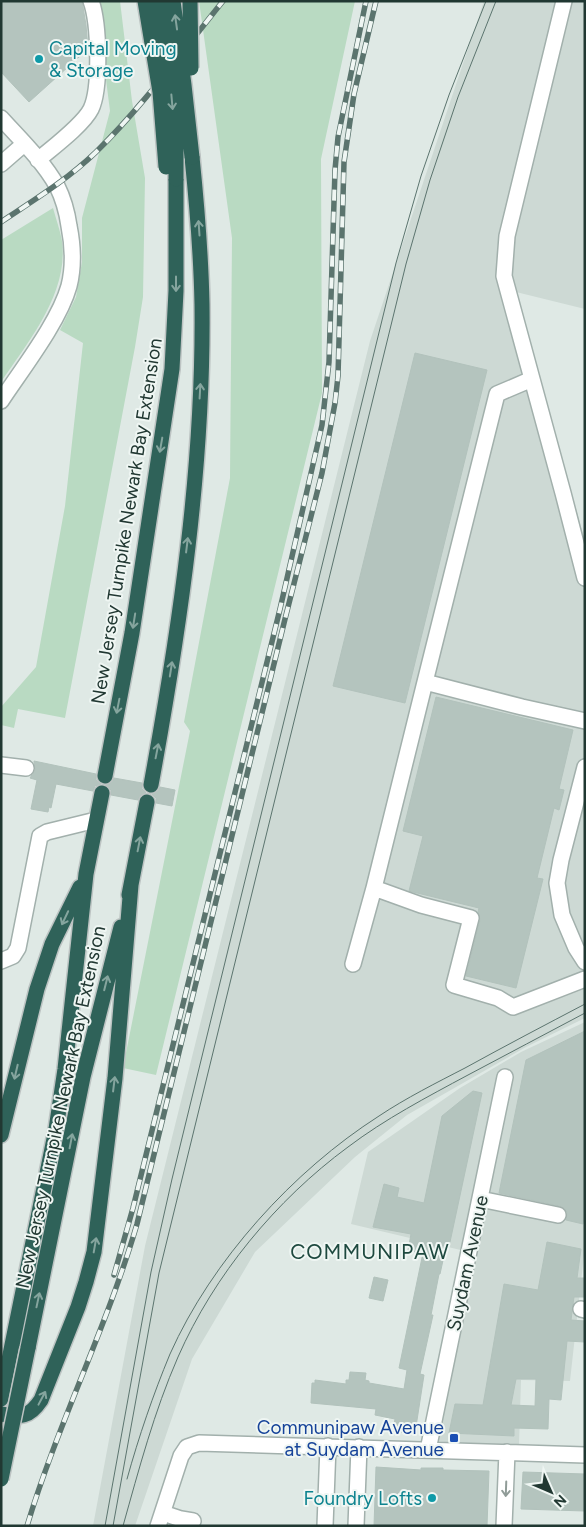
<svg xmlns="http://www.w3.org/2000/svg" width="586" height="1527" font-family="Figtree,sans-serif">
<rect width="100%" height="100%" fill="#dfe9e5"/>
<path fill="#cdd9d4" d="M 484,1 L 562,1 L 510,246 L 571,1 L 585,1 L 585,309 L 516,292 L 513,279 L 515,296 L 585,541 L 585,1018 L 526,1047 L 407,1115 L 355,1157 L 255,1252 L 192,1359 L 135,1526 L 93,1526 L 145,1246 L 370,341 Z
M 585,1022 L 585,1246 L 570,1381 L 521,1380 L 519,1445 L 433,1442 L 469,1252 L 351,1224 L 368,1152 L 460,1088 L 521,1052 Z"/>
<path fill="#b9dac2" d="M 96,1 L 120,1 L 132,101 L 145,178 L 143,297 L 135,347 L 65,718 L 18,709 L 14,728 L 1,725 L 1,707 L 36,667 L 65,506 L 83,343 L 60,330 L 76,297 L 82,262 L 82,218 L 110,111 Z
M 199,1 L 355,1 L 321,159 L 322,393 L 156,1075 L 123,1068 L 190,731 L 184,722 L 230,478 L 232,238 Z
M 53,208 C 56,219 60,230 62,241 C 69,293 28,342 1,382 L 1,240 Z"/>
<path fill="#b4c4be" stroke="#b2c2bc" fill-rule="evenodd" d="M 1,1 L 82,1 L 86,25 L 88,49 L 29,102 L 1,72 Z
M 415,353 L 487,370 L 405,703 L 333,686 Z
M 436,697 L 573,730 L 559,789 L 564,790 L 559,810 L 554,808 L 537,878 L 543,879 L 516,988 L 466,976 L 480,920 L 478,912 L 479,908 L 409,891 L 423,836 L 403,831 Z
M 34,761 L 96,774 L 96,780 L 101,784 L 95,786 L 93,791 L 56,784 L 51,808 L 49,807 L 48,812 L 31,809 L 37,780 L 30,778 L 35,770 Z
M 114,778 L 142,783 L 142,789 L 146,793 L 140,796 L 138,800 L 111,795 L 111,790 L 106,785 L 112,782 Z
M 160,787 L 175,790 L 172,806 L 156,803 L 156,798 L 152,794 L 158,791 Z
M 585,1031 L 585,1209 L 583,1224 L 566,1220 L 567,1212 L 560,1206 L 499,1193 L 526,1060 Z
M 473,1091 L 482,1093 L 450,1242 L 447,1242 L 440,1274 L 439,1274 L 431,1315 L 433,1315 L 420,1374 L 424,1375 L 415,1433 L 393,1432 L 395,1419 L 375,1415 L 376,1409 L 311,1403 L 312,1383 L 315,1383 L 315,1380 L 346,1384 L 346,1380 L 349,1380 L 350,1372 L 366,1373 L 365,1380 L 369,1381 L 369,1383 L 404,1389 L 407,1370 L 399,1368 L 423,1253 L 408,1251 L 411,1234 L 373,1227 L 384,1184 L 399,1188 L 397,1197 L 424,1203 L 442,1116 Z
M 547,1242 L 581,1249 L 577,1278 L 585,1278 L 585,1297 L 574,1297 L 571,1320 L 585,1321 L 585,1342 L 567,1341 L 561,1400 L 549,1399 L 548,1429 L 514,1428 L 514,1436 L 449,1433 L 455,1404 L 483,1405 L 504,1284 L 538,1290 ZM 516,1379 L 536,1379 L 535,1406 L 511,1405 Z
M 374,1277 L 388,1280 L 383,1301 L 369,1298 Z
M 376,1467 L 421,1470 L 421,1468 L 443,1468 L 443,1470 L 489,1471 L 487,1526 L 374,1526 Z
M 523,1472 L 585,1474 L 585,1511 L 521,1509 Z"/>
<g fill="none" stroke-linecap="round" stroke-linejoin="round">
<g stroke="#a2b0ac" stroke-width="18">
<path id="minor" d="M 564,1 L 507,236 L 504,276 L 563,493 L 585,578
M 1,118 C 20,139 43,161 57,186 C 63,198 67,212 69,226 C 73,246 74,266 69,286 C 59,322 22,369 1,401
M 38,160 C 52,148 83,125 91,109 C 101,88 99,23 91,1
M 1,164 L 24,144
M 425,682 L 497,394 L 532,379
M 585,721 L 522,707 L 425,682 L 374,888 L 421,905 L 471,918 L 454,985 L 498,998 L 513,1007 L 585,979
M 1,765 L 26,768
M 585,767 L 561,860 L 557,883 L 562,915 L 576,948 L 585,962
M 1,961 L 13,956 L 18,948 L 40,836 L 47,832 L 96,820
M 353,964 L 374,888
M 480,1199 L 558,1215
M 581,1309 L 585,1310
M 428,1450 L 505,1077
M 163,1513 L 181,1519 L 193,1521
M 158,1526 L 181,1456 L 187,1447 L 199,1443 L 585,1455
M 325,1526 L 328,1446
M 356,1526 L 359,1447
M 504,1526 L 507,1452"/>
</g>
<g stroke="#bcc3c2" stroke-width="18">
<path id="highway" d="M 105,776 L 132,633 L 172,369 L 176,291 L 176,179
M 151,785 C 180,627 204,465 202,304 C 201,255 197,206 192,157
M 129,895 L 147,802
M 1,1135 L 37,989 L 52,944 L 80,887
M 28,1348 L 83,1077 L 121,927
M 1,1399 L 56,1129 L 65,1069 L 86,874 L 102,793
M 1,1414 C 21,1417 29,1418 41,1400 L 78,1307 L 86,1282 L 94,1252 L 115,1078 L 131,885"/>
</g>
<use href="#minor" stroke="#fff" stroke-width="15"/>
<use href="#highway" stroke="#2f6259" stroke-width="15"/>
<path stroke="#5b746e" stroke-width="1" d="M 127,1479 C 139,1436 153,1395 170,1354 C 212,1260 293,1171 379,1116 C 406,1098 436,1083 465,1068 C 505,1046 545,1025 585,1004
M 105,1526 L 151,1272 L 172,1179 L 396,263 L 421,176 L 449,95 L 486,1
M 113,1526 L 159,1273 L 406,264 L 430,180 L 458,97 L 496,1
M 123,1526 C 139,1469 154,1412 178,1357 C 214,1275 276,1200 348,1147 C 385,1119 427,1097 468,1075 C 507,1054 546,1034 585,1013"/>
<g stroke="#5b746e" stroke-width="5.5">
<path id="rail" d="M 1,222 C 34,200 67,180 96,152 C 142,107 182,52 223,1
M 114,1275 L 133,1208 L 280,609 L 322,425 L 329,362 L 335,170 L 338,137 L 366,1
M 27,1526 C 58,1423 107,1327 137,1224 L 285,619 L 322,473 L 335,403 L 338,376 L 344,162 L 354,94 L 376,1"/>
</g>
<use href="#rail" stroke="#eff6f3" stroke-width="4" stroke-dasharray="11" stroke-linecap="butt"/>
<g stroke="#bcc3c2" stroke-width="18" stroke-linecap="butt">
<path id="highway-bridge" d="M 145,1 L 160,92 L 166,167
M 159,1 L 171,87 L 176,141 L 176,179
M 173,1 L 184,85 L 192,157
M 190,1 L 191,68
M 1,1479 L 28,1348"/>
</g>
<use href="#highway-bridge" stroke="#2f6259" stroke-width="15"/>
</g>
<defs><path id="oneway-shaft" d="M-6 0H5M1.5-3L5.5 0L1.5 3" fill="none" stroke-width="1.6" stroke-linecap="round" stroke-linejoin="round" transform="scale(1.25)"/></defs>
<g stroke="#85a59e">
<use href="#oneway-shaft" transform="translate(176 22) rotate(-98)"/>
<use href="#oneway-shaft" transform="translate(172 102) rotate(85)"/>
<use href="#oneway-shaft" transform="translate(199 228) rotate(-94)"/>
<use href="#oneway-shaft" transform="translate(176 284) rotate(90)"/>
<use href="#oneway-shaft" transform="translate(200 391) rotate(-87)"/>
<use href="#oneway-shaft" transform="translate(161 445) rotate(100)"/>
<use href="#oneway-shaft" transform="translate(187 545) rotate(-83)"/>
<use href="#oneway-shaft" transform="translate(134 621) rotate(99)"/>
<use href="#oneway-shaft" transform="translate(171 669) rotate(-81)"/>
<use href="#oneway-shaft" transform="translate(118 706) rotate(101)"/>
<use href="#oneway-shaft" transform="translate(157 751) rotate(-79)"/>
<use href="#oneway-shaft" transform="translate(139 844) rotate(-79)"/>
<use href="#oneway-shaft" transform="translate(65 918) rotate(115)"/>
<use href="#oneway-shaft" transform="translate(106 983) rotate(-76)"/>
<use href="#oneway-shaft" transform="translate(16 1072) rotate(103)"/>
<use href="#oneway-shaft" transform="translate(114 1084) rotate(-83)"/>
<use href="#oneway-shaft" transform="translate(71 1141) rotate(-79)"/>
<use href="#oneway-shaft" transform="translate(95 1245) rotate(-80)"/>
<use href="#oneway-shaft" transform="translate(38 1300) rotate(-78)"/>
<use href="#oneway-shaft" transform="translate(42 1398) rotate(-62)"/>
</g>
<use stroke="#909c98" href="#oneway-shaft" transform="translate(506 1489) rotate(92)"/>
<g fill="#0f9aa8" stroke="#eff6f3" stroke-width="2">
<circle cx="39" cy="59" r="5"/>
<circle cx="432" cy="1498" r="5"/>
</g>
<rect fill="#1a4fb4" stroke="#eff6f3" stroke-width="2" x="449" y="1433" width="10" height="10" rx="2.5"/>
<g text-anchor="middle" stroke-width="4" stroke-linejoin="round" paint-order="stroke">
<g font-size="19" fill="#0d838f" stroke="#eff6f3" text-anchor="start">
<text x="49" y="55">Capital Moving<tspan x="49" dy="22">&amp; Storage</tspan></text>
<text x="422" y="1505" text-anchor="end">Foundry Lofts</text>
</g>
<g font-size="19" fill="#213832" stroke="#eff6f3">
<text transform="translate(126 521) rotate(-81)" y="7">New Jersey Turnpike Newark Bay Extension</text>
<text transform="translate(60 1107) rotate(-78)" y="7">New Jersey Turnpike Newark Bay Extension</text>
<text transform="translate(467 1263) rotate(-78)" y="7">Suydam Avenue</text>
</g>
<g font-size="19" fill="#164399" stroke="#eff6f3" text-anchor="end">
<text x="444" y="1434">Communipaw Avenue<tspan x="444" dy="22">at Suydam Avenue</tspan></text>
</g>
<g font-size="21" letter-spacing="1" fill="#1e493f" stroke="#eff6f3">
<text x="370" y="1259">COMMUNIPAW</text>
</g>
</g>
<rect width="586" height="1527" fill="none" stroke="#213832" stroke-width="5"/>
<g transform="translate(551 1492) rotate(135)" stroke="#eff6f3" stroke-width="4" paint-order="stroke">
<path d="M0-4L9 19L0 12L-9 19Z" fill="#213832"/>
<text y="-8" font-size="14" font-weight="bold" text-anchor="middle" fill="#213832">N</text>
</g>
</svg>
